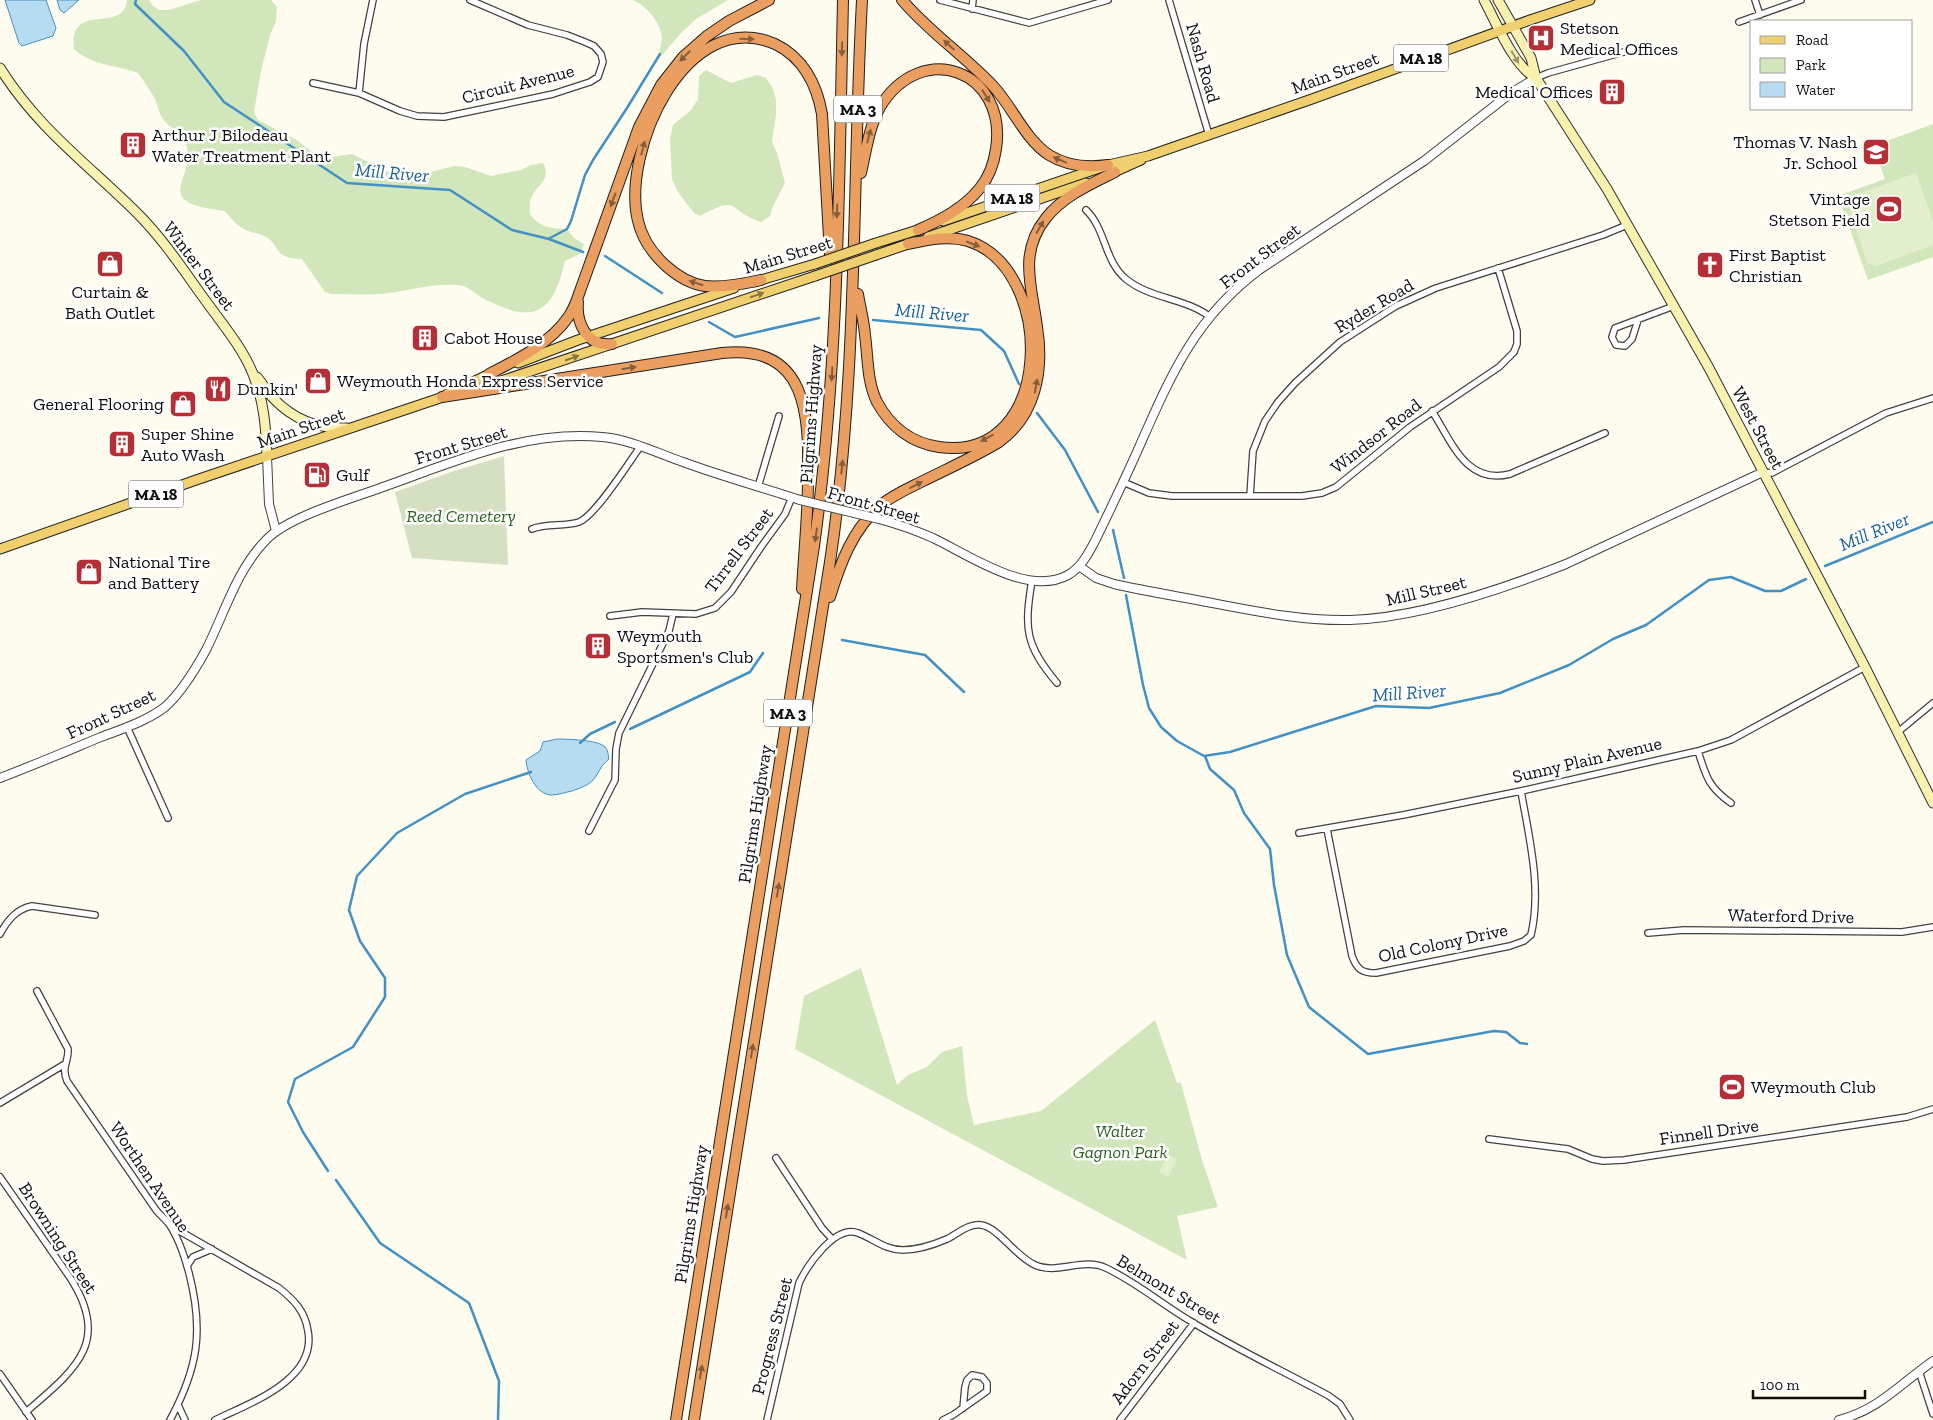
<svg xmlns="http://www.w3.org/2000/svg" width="1933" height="1420" font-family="'Zilla Slab',serif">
<rect width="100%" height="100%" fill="#fefbef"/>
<path fill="#d2e6bb" d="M 127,0 L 149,0 L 153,6 L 159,10 L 169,10 L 201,0 L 271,0 L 277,7 L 276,21 L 270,35 L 261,71 L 254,112 L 258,120 L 295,139 L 319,157 L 331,157 L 352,154 L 399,177 L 411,177 L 454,166 L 465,167 L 491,176 L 521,170 L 531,165 L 543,163 C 552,180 538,183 531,198 C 529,202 530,209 530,214 C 539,227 552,229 567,229 L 574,238 L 584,244 L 580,254 L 565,261 C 552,318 531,324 481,297 C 473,292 468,286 458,285 C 432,283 407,291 381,294 C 365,295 348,294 331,294 L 325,292 L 302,259 C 270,258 283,245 264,236 C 259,233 253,233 248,231 C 238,227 231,219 225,211 C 144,202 201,178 185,142 C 180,132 170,128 164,120 C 159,114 158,106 155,99 C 150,90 144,81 138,73 C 117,65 92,66 74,49 C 68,0 124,35 127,0 Z
M 633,0 L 728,0 L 696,19 L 681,33 L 663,54 L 660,54 C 659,48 662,43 662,38 C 661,22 646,6 633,0 Z
M 706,70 L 731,83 L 757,75 L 766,78 L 772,87 L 776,99 L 776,114 L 772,142 L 777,153 L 785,183 L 773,206 L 770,216 L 761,222 C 727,212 742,193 700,216 L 694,213 L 687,204 L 678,192 L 672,179 L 670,139 L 673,125 L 691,110 L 698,99 L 699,76 Z
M 1933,124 L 1933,257 L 1868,280 L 1838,196 L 1885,179 L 1873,146 Z
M 861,968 L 897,1085 L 908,1075 L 927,1067 L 942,1052 L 962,1046 L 967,1096 L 974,1125 L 1041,1111 L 1155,1020 L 1177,1083 L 1181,1083 L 1202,1160 L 1218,1207 L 1177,1216 L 1187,1260 L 795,1049 L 804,996 Z"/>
<path fill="#d5dfc2" d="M 504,456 L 508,565 L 412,558 L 395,492 L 451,472 Z"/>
<path fill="#e2eecc" d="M 1916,173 L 1933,221 L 1933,245 L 1876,266 L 1867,263 L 1846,198 Z
M 1168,1155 L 1177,1159 L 1168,1177 L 1159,1172 Z"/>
<path fill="#b7dcf2" stroke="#4391c4" d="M 5,0 L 46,0 L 56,28 L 53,36 L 22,46 L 19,43 Z
M 57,0 L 79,0 L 64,13 L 60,10 Z
M 557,739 C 567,739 599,740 605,747 C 608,750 608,754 609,759 C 599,767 600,772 593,780 C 589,785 578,789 572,791 C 566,792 558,795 552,795 C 536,795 527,773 526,760 L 540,751 L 543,742 Z"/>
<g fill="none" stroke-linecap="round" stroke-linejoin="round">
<path stroke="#4391c4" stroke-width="2.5" d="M 136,0 L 135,4 L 184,51 L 224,102 L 347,183 L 450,190 L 512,230 L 549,239 L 583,252
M 550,238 L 567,229 L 571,221 L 585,175 L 593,160 L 627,108 L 660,54
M 605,256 L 662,293
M 873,320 L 981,330 L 1004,351 L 1019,384
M 709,322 L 735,337 L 819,318
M 1037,413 L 1065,450 L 1098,512
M 1113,530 L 1124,578
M 1825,566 L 1933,522
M 1126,595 L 1143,685 L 1149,708 L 1161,727 L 1177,741 L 1204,756 L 1230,752 L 1376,706 L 1429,708 L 1500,693 L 1569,665 L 1613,639 L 1646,625 L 1709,580 L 1731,577 L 1765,591 L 1781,591 L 1806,579
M 842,640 L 925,655 L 964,692
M 630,729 L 750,672 L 763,653
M 580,743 L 590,734 L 615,722
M 1205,756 L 1210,769 L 1234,790 L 1244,813 L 1270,849 L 1274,885 L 1287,955 L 1309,1007 L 1368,1054 L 1494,1031 L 1506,1032 L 1520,1043 L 1527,1044
M 328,1171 L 303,1132 L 288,1102 L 295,1079 L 353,1047 L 385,997 L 385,978 L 360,941 L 349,910 L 357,876 L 397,833 L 465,794 L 531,772
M 336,1180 L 380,1243 L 469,1303 L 499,1381 L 498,1420"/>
<g stroke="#414141" stroke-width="8">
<path id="minor" d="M 940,0 L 1029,23 L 1108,0
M 1169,0 L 1209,135
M 1755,0 L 1760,15
M 972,9 L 973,0
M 1739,22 L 1801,0
M 1536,78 L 1548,73 L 1631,50
M 313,83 L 359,93 L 400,111 L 417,116 L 444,117 L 553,94 L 590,82 L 598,77 L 603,62 L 601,54 L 594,46 L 585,42 L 567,35 L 528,25 L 470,0
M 359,93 L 364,44 L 373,0
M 1086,210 C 1106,229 1104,261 1126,279 C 1150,299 1186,298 1210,317
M 1638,320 L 1632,339 L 1625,346 L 1616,345 L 1612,337 L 1615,328 L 1674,306
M 1432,411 C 1452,442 1466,485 1510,474 L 1605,433
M 1763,472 L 1772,473 L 1886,413 L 1933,398
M 1123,482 L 1149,493 L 1172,496 L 1302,496 L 1322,493 L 1336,487 L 1410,427 L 1499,367 L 1514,352 L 1517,344 L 1517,331 L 1498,268
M 758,487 L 779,416
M 1250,496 L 1253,451 L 1265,421 L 1278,402 L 1295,383 L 1340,342 L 1396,306 L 1436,288 L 1603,235 L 1627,225
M 532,529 C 547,523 564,527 579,522 C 595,516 628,464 640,447
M 1032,580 C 1024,629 1025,645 1057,683
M 610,616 L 642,612 L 696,614 L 715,608 L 731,592 L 761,547 L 785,514 L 792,497
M 127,727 L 168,818
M 1898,732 L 1933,703
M 1698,751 C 1706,776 1708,787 1731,803
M 1327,829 L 1352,956 C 1357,969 1361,973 1376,973 L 1510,946 L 1524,941 L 1531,935 C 1542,888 1529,837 1521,791
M 589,831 L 615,780 L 616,749 L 619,733 L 669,631 L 673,614
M 1299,833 L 1403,815 L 1521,791 L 1698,751 L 1731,740 L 1865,667
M 1648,933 L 1684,930 L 1902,932 L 1933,927
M 0,934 C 7,921 16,909 32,906 L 95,915
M 37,991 L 68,1049 C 69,1062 61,1066 67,1081 L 156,1210 C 160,1215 165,1219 169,1224 C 178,1237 185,1258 189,1273 C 204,1331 198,1368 170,1420
M 0,1103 L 65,1064
M 1489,1139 L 1568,1149 L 1592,1159 L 1603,1161 L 1624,1160 L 1907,1117 L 1933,1109
M 776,1158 L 822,1228 L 832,1239
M 0,1177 L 71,1279 C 112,1344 73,1371 26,1412
M 171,1226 L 279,1288 C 294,1300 305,1311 308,1331 C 317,1380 250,1403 215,1420
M 187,1266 L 193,1257 L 212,1249
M 1919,1371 L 1933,1414
M 0,1374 L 32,1420
M 178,1405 L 185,1420
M 767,1420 L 799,1283 C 807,1266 835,1224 858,1233 C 874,1239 885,1250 903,1250 C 918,1250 933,1245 947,1239 C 957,1234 969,1223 981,1225 C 998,1227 1016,1257 1035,1265 C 1057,1275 1083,1257 1106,1268 C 1136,1282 1163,1305 1192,1322 C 1236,1349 1283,1371 1329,1396 L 1340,1404 L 1350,1420
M 943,1420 L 953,1415 L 987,1391 L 987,1383 L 982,1377 L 972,1375 L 967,1380 L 965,1387 L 963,1408
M 1120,1420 L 1194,1323"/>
</g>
<g stroke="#414141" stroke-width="10">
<path id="tertiary" d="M 267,456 L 269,504 L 276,531
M 879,519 C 897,524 915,530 933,538 C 969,555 1028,597 1068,575 C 1082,567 1089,552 1096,539 C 1111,508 1126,477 1140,445 C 1171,375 1195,318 1259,270 L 1424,161 L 1511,93 L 1536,78
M 1079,566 L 1096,578 L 1114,584 C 1145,591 1176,596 1207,602 C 1254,611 1302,621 1350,620 C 1418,618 1503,589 1566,564 L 1763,472
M 0,778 C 34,765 67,751 101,737 C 122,729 147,721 165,707 C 182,692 195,670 206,650 C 225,612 237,569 267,539 C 290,516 351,499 383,487 C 454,462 524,430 602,437 C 629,439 657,453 683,462 C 721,476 761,487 800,500
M 1839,1420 C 1880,1409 1900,1384 1933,1361"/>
</g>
<g stroke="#303030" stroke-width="11">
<path id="secondary" d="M 1484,0 C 1496,22 1514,67 1536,78
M 1498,0 L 1531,58 L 1536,78 L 1607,189 L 1709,368 L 1865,667 L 1933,803
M 0,68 C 38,129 89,165 138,214 C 165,241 186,274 208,304 C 224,326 243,349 253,374 C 264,401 266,428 267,456
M 257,377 C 263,384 267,392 274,399 C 294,420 318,429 347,428"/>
</g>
<g stroke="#1f1f1f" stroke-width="11">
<path id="primary" d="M 1110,174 L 1141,160
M 943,221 L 1108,165 L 1148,156 L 1312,99 L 1530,20 L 1590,0
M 928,237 L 1086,183
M 876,243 L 924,228
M 876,255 L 914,242
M 754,282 L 815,264
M 518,363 L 578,340 L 734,288
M 483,387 L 815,276
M 447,394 L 494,372
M 0,549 L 199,479 L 449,395"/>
</g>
<g stroke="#1f1f1f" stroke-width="12">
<path id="motorway" d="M 902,0 C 929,32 965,56 994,87 C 1013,108 1025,139 1049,155 C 1067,166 1087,168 1108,165
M 861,173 C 866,151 869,127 880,107 C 922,38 1008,71 996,149 C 994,163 989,177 980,188 C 964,208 941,220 918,230
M 761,280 C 743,284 723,288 705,286 C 690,284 676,275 665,265 C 652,253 642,238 638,221 C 621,151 686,5 775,44 C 803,57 817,85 822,114 L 830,255
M 858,294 C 860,307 864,321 865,335 C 868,357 867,382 877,402 C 890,426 911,443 939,447 C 1055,464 1057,269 968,241 C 948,235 927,240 908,244
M 578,302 C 576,323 587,347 612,344
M 489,374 C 517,360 551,343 569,316 C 574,309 577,300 580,291 L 639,127 L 661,85 L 683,57 L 707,36 L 729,21 L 769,0
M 442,397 L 722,353 C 808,344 809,415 808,479 C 808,515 804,552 802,589
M 830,597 C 840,564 853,528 881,505 C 893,495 907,489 921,482 C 947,469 974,457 999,442 C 1036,415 1044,370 1037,327 C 1032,287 1018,253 1046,218 C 1063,196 1091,184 1115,172
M 676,1420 L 814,546 C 839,366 839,182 843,0
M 694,1420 L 830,562 C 858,376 852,188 862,0"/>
</g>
<use href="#minor" stroke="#fff" stroke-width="5.5"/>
<use href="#tertiary" stroke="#fff" stroke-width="8"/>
<use href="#secondary" stroke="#f9f1af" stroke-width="9"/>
<use href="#primary" stroke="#efcf6e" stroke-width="9"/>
<use href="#motorway" stroke="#ea9f61" stroke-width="10"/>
<g stroke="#414141" stroke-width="10" stroke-linecap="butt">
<path id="tertiary-bridge" d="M 800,500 L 879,519"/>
</g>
<g stroke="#1f1f1f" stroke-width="11" stroke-linecap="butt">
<path id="primary-bridge" d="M 815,264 L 876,243
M 815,276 L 876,255"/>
</g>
<use href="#tertiary-bridge" stroke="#fff" stroke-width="8"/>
<use href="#primary-bridge" stroke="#efcf6e" stroke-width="9"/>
</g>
<defs><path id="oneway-solid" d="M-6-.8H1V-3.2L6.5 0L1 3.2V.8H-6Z" transform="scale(1.25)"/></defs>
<g fill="#875e3c">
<use href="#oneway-solid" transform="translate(747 39) rotate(2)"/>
<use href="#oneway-solid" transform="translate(949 45) rotate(-137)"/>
<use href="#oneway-solid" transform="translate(842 49) rotate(91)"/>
<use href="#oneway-solid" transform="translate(685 56) rotate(135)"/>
<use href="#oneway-solid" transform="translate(986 96) rotate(58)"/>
<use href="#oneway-solid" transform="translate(869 136) rotate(-75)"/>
<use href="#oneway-solid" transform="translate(643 148) rotate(-75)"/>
<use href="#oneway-solid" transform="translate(1060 160) rotate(-157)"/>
<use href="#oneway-solid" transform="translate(613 200) rotate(110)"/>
<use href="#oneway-solid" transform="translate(837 211) rotate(92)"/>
<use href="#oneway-solid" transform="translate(1040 227) rotate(-60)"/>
<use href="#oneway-solid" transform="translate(973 244) rotate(21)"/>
<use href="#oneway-solid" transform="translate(696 283) rotate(-163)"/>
<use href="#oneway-solid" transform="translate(629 368) rotate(-9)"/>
<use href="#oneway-solid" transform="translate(832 374) rotate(93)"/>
<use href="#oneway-solid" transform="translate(1036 386) rotate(-79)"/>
<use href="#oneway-solid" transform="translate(987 438) rotate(152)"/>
<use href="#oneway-solid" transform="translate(842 467) rotate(-84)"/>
<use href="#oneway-solid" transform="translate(916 485) rotate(-27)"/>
<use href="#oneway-solid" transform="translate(816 535) rotate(98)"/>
<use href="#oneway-solid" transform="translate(778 890) rotate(-81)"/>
<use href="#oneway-solid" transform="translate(752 1051) rotate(-81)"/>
<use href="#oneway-solid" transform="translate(727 1211) rotate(-81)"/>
<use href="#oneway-solid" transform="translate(701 1372) rotate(-81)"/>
</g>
<use fill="#9b966f" href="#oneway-solid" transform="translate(1515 57) rotate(60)"/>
<g fill="#8a7843">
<use href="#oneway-solid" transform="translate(757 295) rotate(-19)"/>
<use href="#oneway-solid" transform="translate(572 358) rotate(-19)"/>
</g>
<defs>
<g id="hospital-square" transform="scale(1.4375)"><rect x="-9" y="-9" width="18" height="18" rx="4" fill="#b42f36" stroke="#fff"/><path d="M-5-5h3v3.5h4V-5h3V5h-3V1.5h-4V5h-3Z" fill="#fff"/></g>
<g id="building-square" transform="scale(1.4375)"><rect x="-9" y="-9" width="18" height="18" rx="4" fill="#b42f36" stroke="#fff"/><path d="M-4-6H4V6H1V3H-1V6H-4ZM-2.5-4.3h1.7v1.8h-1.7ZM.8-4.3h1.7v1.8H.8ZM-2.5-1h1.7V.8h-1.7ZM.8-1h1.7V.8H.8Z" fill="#fff"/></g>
<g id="school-square" transform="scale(1.4375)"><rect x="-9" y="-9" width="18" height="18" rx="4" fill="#b42f36" stroke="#fff"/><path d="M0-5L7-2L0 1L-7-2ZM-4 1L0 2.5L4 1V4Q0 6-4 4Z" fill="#fff"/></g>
<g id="stadium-square" transform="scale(1.4375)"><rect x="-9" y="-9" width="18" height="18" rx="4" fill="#b42f36" stroke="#fff"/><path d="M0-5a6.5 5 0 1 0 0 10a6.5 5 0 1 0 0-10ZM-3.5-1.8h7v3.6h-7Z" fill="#fff"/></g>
<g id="shop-square" transform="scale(1.4375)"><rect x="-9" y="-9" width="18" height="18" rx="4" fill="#b42f36" stroke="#fff"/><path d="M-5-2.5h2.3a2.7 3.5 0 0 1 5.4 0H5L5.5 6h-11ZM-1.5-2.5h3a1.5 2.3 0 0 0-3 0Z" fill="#fff"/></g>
<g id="church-square" transform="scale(1.4375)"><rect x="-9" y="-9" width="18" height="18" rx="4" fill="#b42f36" stroke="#fff"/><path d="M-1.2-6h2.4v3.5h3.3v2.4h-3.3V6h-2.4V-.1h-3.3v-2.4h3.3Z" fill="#fff"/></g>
<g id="restaurant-square" transform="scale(1.4375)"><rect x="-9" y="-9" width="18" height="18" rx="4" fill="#b42f36" stroke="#fff"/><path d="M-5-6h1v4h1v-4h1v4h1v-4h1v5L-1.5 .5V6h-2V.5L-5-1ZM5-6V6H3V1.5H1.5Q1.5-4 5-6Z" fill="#fff"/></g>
<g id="fuel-square" transform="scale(1.4375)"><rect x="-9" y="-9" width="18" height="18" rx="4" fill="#b42f36" stroke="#fff"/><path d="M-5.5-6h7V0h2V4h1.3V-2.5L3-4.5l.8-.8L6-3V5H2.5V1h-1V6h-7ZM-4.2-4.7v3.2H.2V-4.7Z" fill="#fff"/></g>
</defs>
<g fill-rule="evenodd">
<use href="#hospital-square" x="1541" y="38"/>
<use href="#building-square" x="1612" y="92"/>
<use href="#building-square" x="133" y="145"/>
<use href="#school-square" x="1876" y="152"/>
<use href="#stadium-square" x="1889" y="209"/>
<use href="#shop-square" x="110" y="264"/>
<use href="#church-square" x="1710" y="265"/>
<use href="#building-square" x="425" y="338"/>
<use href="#shop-square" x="318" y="381"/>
<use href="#restaurant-square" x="218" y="389"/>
<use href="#shop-square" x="183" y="404"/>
<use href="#building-square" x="122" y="444"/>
<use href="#fuel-square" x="317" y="475"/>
<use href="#shop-square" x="89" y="572"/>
<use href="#building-square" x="598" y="646"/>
<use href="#stadium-square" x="1732" y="1087"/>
</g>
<g text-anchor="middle" stroke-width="5" stroke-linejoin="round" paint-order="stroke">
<g fill="#fff" stroke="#565656" stroke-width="1">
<rect x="1393.5" y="44.5" width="55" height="27" rx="4"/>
<rect x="834" y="95.5" width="48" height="27" rx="4"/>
<rect x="984.5" y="184.5" width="55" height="27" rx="4"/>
<rect x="128.5" y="480.5" width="55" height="27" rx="4"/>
<rect x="764" y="699.5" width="48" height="27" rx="4"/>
</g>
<g font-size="16" font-weight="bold" fill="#0e0e0e">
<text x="1421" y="64">MA 18</text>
<text x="858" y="115">MA 3</text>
<text x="1012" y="204">MA 18</text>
<text x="156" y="500">MA 18</text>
<text x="788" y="719">MA 3</text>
</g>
<g font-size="18" fill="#0e0e0e" stroke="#fff" text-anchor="start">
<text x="1560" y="34">Stetson<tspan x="1560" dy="21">Medical Offices</tspan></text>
<text x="1593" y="98" text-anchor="end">Medical Offices</text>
<text x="152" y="141">Arthur J Bilodeau<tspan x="152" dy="21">Water Treatment Plant</tspan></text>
<text x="1857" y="148" text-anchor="end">Thomas V. Nash<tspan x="1857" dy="21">Jr. School</tspan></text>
<text x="1870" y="205" text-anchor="end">Vintage<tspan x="1870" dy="21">Stetson Field</tspan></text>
<text x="1729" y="261">First Baptist<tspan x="1729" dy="21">Christian</tspan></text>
<text x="110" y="298" text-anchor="middle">Curtain &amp;<tspan x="110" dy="21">Bath Outlet</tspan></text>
<text x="444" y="344">Cabot House</text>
<text x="337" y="387">Weymouth Honda Express Service</text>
<text x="237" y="395">Dunkin'</text>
<text x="164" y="410" text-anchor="end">General Flooring</text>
<text x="141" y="440">Super Shine<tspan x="141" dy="21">Auto Wash</tspan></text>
<text x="336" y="481">Gulf</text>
<text x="108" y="568">National Tire<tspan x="108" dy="21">and Battery</tspan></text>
<text x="617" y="642">Weymouth<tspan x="617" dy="21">Sportsmen's Club</tspan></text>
<text x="1751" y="1093">Weymouth Club</text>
</g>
<g font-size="18" fill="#0e0e0e" stroke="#fff">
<text transform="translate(1203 63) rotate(74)" y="6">Nash Road</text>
<text transform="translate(1335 73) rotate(-20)" y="6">Main Street</text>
<text transform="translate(518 84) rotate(-14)" y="6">Circuit Avenue</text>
<text transform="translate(788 255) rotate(-17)" y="6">Main Street</text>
<text transform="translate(1260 256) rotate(-37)" y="6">Front Street</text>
<text transform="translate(199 266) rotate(53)" y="6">Winter Street</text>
<text transform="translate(1374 306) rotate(-31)" y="6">Ryder Road</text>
<text transform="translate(811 414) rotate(-86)" y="6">Pilgrims Highway</text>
<text transform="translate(301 428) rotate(-19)" y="6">Main Street</text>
<text transform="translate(1758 428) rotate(62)" y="6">West Street</text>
<text transform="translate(1376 436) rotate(-38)" y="6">Windsor Road</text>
<text transform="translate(461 445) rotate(-17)" y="6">Front Street</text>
<text transform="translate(874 505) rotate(16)" y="6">Front Street</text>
<text transform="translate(739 550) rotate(-53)" y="6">Tirrell Street</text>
<text transform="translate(1426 591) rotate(-13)" y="6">Mill Street</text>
<text transform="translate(111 714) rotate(-25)" y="6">Front Street</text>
<text transform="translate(1587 760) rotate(-13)" y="6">Sunny Plain Avenue</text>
<text transform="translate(755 814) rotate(-81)" y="6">Pilgrims Highway</text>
<text transform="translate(1791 916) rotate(1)" y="6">Waterford Drive</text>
<text transform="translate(1443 943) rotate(-12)" y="6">Old Colony Drive</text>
<text transform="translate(1709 1132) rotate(-8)" y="6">Finnell Drive</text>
<text transform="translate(150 1177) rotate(56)" y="6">Worthen Avenue</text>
<text transform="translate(691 1214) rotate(-81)" y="6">Pilgrims Highway</text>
<text transform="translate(58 1238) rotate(57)" y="6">Browning Street</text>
<text transform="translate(1169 1289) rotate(31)" y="6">Belmont Street</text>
<text transform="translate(772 1336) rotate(-76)" y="6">Progress Street</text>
<text transform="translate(1145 1362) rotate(-53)" y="6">Adorn Street</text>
</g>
<g font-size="18" font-style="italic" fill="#2f6122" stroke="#fff">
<text x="461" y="522">Reed Cemetery</text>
<text x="1120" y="1137">Walter<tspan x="1120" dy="21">Gagnon Park</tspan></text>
</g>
<g font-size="19" font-style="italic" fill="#1f6397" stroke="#fff">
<text transform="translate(392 172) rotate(5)" y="7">Mill River</text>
<text transform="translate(932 312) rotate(5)" y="7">Mill River</text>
<text transform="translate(1874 531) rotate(-22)" y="7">Mill River</text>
<text transform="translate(1409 692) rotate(-4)" y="7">Mill River</text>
</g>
</g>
<rect x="1750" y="20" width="162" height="90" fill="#ffffff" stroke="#9f9f9f"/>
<rect x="1760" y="36" width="25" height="8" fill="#efcf6e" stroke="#9f9f9f"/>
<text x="1796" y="45" font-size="15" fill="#0e0e0e">Road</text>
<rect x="1760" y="58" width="25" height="15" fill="#d2e6bb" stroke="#9f9f9f"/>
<text x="1796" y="70" font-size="15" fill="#0e0e0e">Park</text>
<rect x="1760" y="82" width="25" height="15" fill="#b7dcf2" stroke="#9f9f9f"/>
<text x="1796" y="95" font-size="15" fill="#0e0e0e">Water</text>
<path d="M1753 1390v8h112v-8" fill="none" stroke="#0e0e0e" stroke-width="2.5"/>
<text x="1760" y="1390" font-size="15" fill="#0e0e0e" stroke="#ffffff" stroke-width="4" paint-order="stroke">100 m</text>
</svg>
